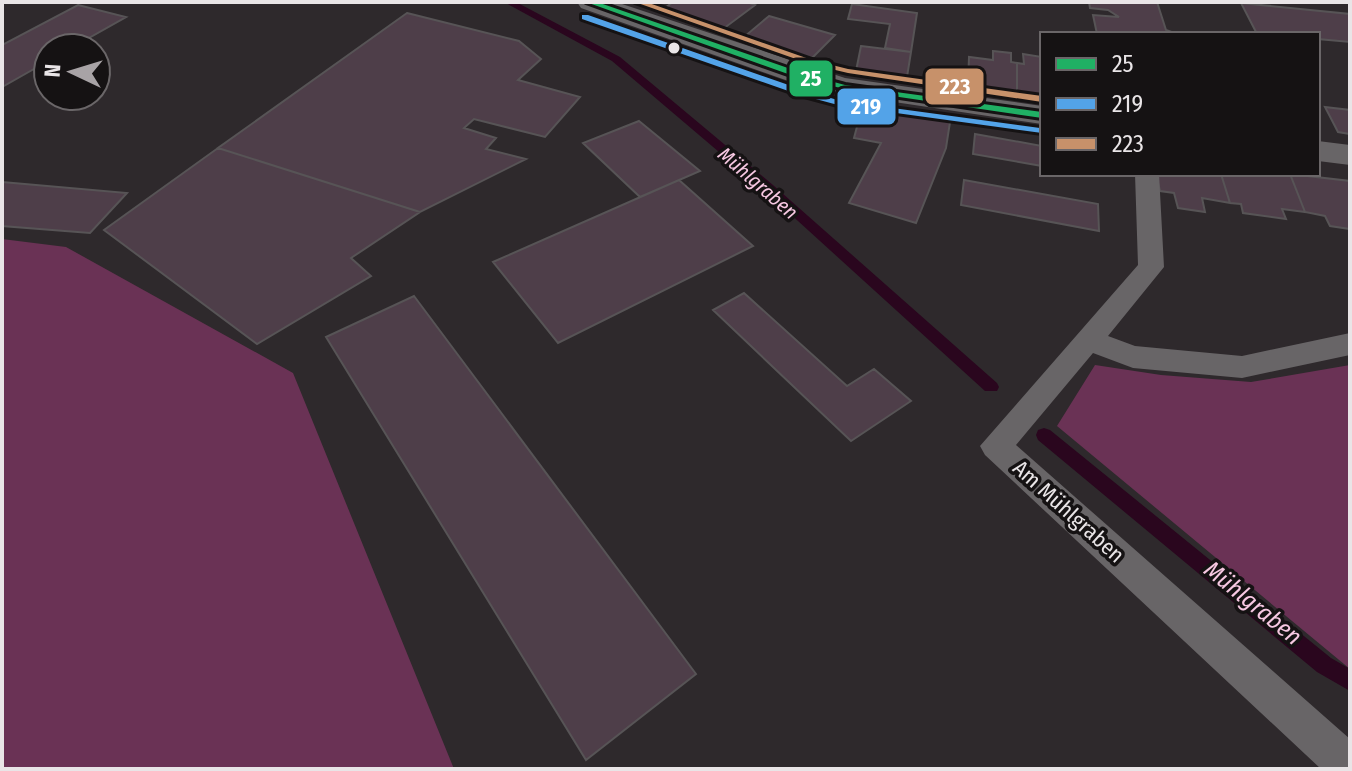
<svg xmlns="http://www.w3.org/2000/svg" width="1352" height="771" font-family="'Fira Sans Condensed',sans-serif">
<rect width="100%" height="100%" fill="#2e292c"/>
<path fill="#6a3255" d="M 2,239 L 66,247 L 293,373 L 454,769 L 2,769 Z
M 1095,365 L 1161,375 L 1251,382 L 1350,365 L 1350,669 L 1057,426 Z"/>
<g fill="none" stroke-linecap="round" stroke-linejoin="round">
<path fill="#2a061e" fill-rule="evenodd" d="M 504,2 L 516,2 L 620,57 L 773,185 L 997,383 L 999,387 L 997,391 L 985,391 L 765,191 L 612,61 Z
M 1044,428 L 1050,430 L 1331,658 L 1350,669 L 1350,691 L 1317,672 L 1038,440 L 1036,435 L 1038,430 Z"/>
</g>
<path fill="#4e3e49" stroke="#575456" stroke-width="2" d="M 673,2 L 747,2 L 755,5 L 723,29 L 665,8 Z
M 1089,2 L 1157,2 L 1166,30 L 1177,34 L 1097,34 L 1093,15 L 1119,17 L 1108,10 L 1090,8 Z
M 1241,3 L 1350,14 L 1350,42 L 1318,39 L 1318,34 L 1256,32 Z
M 852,4 L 917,13 L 911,52 L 885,48 L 890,24 L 848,19 Z
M 78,5 L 126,17 L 71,48 L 48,48 L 48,61 L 2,87 L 2,45 Z
M 407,13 L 519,41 L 541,59 L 518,80 L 580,97 L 545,137 L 474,119 L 464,128 L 496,138 L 486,149 L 526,159 L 420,212 L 218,148 Z
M 769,16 L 835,35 L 812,58 L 744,37 Z
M 861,46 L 911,52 L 907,77 L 856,71 Z
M 993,51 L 1011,53 L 1011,62 L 1017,63 L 1017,91 L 968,85 L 969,57 L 993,60 Z
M 1023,54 L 1042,57 L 1042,95 L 1017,91 L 1017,63 L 1024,64 Z
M 1325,107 L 1350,110 L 1350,134 L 1338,132 Z
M 862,108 L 950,122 L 946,148 L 916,223 L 849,203 L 881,143 L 854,138 Z
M 639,121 L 700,171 L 640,197 L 583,143 Z
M 975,134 L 1042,146 L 1042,166 L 973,154 Z
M 218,148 L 420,212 L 351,258 L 371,276 L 257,344 L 104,230 Z
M 1156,174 L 1221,174 L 1230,203 L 1202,198 L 1205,212 L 1178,208 L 1174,193 L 1160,191 Z
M 1221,174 L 1290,174 L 1305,212 L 1282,209 L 1286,219 L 1243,213 L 1241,204 L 1230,203 Z
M 1290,174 L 1350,181 L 1350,229 L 1330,226 L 1325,216 L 1305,212 Z
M 679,180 L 753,246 L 558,343 L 493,262 Z
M 964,180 L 1098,204 L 1099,231 L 961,205 Z
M 2,182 L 127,193 L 90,233 L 2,226 Z
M 744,293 L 847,386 L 874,369 L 911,401 L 851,441 L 713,310 Z
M 414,296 L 696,674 L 586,760 L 326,337 Z"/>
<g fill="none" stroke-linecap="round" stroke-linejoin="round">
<path fill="#686567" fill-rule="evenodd" d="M 1135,174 L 1159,174 L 1164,267 L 1108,336 L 1135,346 L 1242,356 L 1350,333 L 1350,355 L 1242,378 L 1133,368 L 1093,353 L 1016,445 L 1350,739 L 1350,769 L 1321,769 L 985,455 L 980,446 L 1138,265 Z"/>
<path fill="#686567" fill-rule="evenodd" d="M 577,2 L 616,2 L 845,78 L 1042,106 L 1042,124 L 834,93 L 794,83 L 581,8 Z
M 1318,141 L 1350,145 L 1350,165 L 1318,161 Z"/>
<g stroke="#151213" stroke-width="6">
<path id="bus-1" d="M 586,2 L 597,2 L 808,75 L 845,85 L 1042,112 L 1042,118 L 845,89 L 802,79 Z"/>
</g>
<g stroke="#151213" stroke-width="6">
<path id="bus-2" d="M 582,15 L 588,15 L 803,90 L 841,101 L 1040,128 L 1042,129 L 1042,133 L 838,105 L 797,94 L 582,19 Z"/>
</g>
<g stroke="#151213" stroke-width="6">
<path id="bus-3" d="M 635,2 L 646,2 L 812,60 L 848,69 L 1042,96 L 1042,102 L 848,73 L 810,64 Z"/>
</g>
<use href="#bus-1" fill="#20b064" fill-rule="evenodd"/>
<use href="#bus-2" fill="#53a3e8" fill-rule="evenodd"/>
<use href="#bus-3" fill="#c7916a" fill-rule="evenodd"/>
</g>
<circle fill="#e9e5e7" stroke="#151213" stroke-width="3" cx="674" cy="48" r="7"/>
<g text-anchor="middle" stroke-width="7" stroke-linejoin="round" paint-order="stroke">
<g font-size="20" font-style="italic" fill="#f7c8e2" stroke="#151213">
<text transform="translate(758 183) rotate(41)" y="7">Mühlgraben</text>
</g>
<g font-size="22" fill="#e9e5e7" stroke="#151213">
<text transform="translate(1069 511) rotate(42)" y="8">Am Mühlgraben</text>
</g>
<g font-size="24" font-style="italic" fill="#f7c8e2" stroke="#151213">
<text transform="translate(1253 603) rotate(39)" y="8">Mühlgraben</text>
</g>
</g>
<g stroke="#151213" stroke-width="3">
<rect x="788" y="59" width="46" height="39" rx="8" fill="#20b064"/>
<rect x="924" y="67" width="61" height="39" rx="8" fill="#c7916a"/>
<rect x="836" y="87" width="61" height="39" rx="8" fill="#53a3e8"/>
</g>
<g font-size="22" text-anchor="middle" font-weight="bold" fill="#fff">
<text x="811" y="86">25</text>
<text x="955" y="94">223</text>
<text x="866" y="114">219</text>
</g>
<rect width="1352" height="771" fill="none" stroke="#e9e5e7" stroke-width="8"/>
<rect x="1040" y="32" width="280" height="144" fill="#151213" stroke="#6a6668" stroke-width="2"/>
<rect x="1056" y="58" width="40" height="12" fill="#20b064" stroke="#6a6668" stroke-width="2"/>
<text x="1112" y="72" font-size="24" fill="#e9e5e7">25</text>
<rect x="1056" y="98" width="40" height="12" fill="#53a3e8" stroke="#6a6668" stroke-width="2"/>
<text x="1112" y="112" font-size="24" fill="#e9e5e7">219</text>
<rect x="1056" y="138" width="40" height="12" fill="#c7916a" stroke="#6a6668" stroke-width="2"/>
<text x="1112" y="152" font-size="24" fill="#e9e5e7">223</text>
<g transform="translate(72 72) rotate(274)"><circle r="38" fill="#151213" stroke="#6a6668" stroke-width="2"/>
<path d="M0-6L14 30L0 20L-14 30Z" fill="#a8a3a6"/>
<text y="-12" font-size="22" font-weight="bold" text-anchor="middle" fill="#e9e5e7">N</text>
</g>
</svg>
